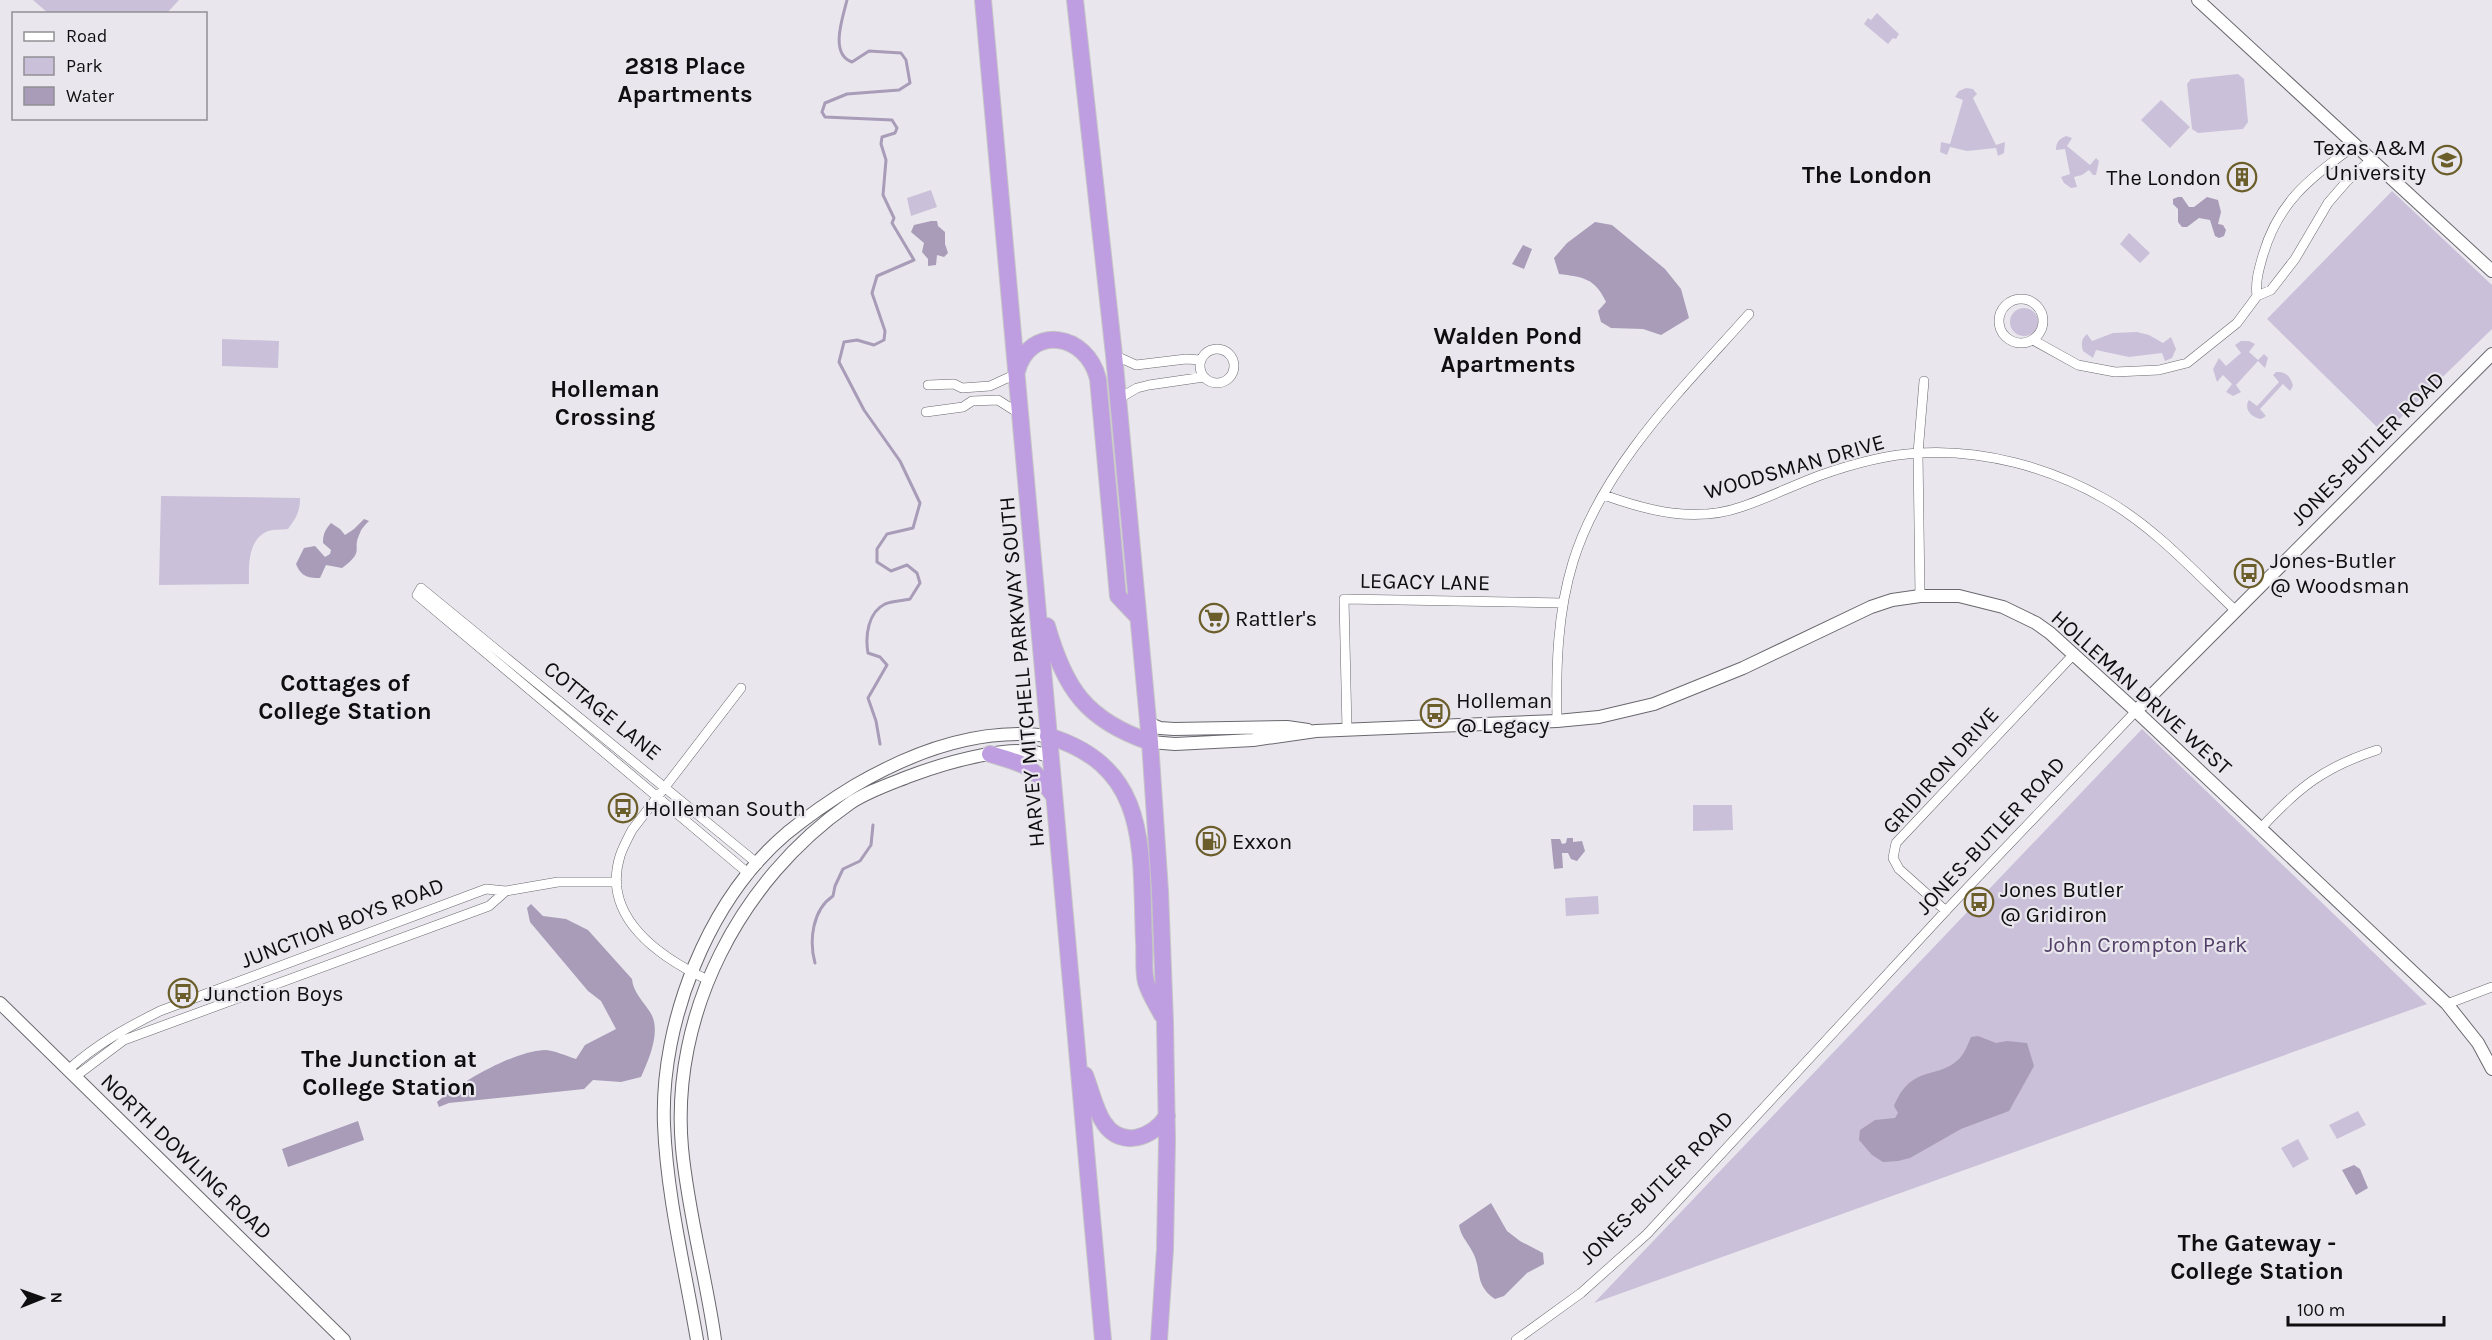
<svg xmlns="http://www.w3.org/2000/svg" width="2492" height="1340" font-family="Karla,sans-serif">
<rect width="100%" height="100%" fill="#e9e7ed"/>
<path fill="#cbc0d9" d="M 33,0 L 179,0 L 166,14 L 48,13 Z
M 1877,13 L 1899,34 L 1896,39 L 1893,38 L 1888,44 L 1864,24 L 1868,18 L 1871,20 Z
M 2238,74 L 2244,79 L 2248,122 L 2243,129 L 2198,133 L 2192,129 L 2187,84 L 2191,79 Z
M 1966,88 L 1973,89 L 1977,94 L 1973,98 L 1996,145 L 2005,142 L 2004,153 L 1998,156 L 1996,148 L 1967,151 L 1950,147 L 1947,155 L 1940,152 L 1941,142 L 1950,144 L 1963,100 L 1955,97 L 1959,91 Z
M 2161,100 L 2190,127 L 2170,148 L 2141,120 Z
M 2066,136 L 2072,138 L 2067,146 L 2090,165 L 2096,158 L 2099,161 L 2096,175 L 2093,175 L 2089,170 L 2082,175 L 2074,177 L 2077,187 L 2071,188 L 2064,183 L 2061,177 L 2070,174 L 2065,149 L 2056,150 C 2056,142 2059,139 2066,136 Z
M 931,190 L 937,207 L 911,216 L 907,198 Z
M 2392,191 L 2492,285 L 2492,329 L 2384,434 L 2267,319 Z
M 2129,233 L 2150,253 L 2140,263 L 2120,244 Z
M2010 322a14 14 0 1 1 28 0a14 14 0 1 1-28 0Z
M 2137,332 L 2149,335 L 2163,343 L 2171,337 L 2176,349 L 2172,358 L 2165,361 L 2162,353 L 2129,357 L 2096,350 L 2093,358 L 2083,351 C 2081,344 2081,339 2087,334 L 2092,341 L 2113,333 Z
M 222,339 L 279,341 L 278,368 L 222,366 Z
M 2241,341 L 2249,341 L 2255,344 L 2249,352 L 2258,360 L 2264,354 L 2268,358 L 2265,368 L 2258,361 L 2236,385 L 2241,392 L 2233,396 L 2226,392 L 2232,384 L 2223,375 L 2217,382 L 2213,369 L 2219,358 L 2226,366 L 2241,353 L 2235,345 Z
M 2276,372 C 2286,371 2291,377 2293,386 L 2290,391 L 2283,384 L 2260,409 L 2266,416 L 2261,419 C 2252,418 2243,409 2249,400 L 2257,406 L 2279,382 L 2273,375 Z
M 161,496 L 300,498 C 300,512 296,518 288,529 C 282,530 274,529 268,531 C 247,540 249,566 249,584 L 159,585 Z
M 2142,729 L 2427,1004 L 1594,1303 Z
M 1693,805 L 1732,805 L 1733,830 L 1693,831 Z
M 1598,896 L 1599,914 L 1566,916 L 1565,898 Z
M 2358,1111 L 2366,1125 L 2337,1139 L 2329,1125 Z
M 2298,1139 L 2309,1159 L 2293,1168 L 2281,1148 Z"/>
<path fill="#a89cb8" d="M 2178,197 L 2182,197 L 2189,207 L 2194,207 L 2207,197 L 2218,200 L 2221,212 L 2218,224 L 2223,225 L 2226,230 L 2224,236 L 2219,238 L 2215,236 L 2210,220 L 2199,218 L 2187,227 L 2182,227 L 2178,222 L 2178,209 L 2173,204 L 2173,199 Z
M 931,221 L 937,221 L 938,226 L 945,232 L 945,244 L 948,253 L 944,257 L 937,255 L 936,265 L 928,266 L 928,259 L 922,252 L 924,243 L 911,232 L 914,225 Z
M 1595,222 L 1612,225 L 1665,269 L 1681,289 L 1689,318 L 1661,335 L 1643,329 L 1611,328 L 1601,322 L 1598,311 L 1606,302 C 1595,278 1583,277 1559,274 L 1554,258 L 1567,243 Z
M 1523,245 L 1532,249 L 1524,269 L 1512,264 Z
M 364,519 L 369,521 C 366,524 361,529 360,533 C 351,551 366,550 342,568 L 326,565 L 320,578 C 307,578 301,576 296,564 L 304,548 L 315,546 L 325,557 L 330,554 L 331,550 L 323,543 C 323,534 325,530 331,523 L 340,529 L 345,535 L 354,529 Z
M 1567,838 L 1573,838 L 1573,842 L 1582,841 L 1585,851 L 1577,861 L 1571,859 L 1568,853 L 1562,853 L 1563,868 L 1554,869 L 1551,839 L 1560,839 L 1562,844 L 1566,843 Z
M 531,904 L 543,916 L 566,919 L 588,930 L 632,979 C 633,992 643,1001 650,1012 C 662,1030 649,1059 641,1077 L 621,1082 L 593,1080 L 584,1089 L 449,1103 L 439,1107 L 437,1102 C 461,1082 512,1052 544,1050 C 554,1050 566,1056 576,1059 L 585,1045 L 616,1029 L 601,1001 L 588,991 L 530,922 L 527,908 Z
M 1978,1036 L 1996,1043 L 2007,1041 L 2027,1043 L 2034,1066 L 2009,1111 L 1961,1129 L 1910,1158 L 1898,1161 L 1883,1162 L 1872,1155 L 1859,1140 L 1860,1130 L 1875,1120 L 1895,1118 L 1898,1113 L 1894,1106 C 1912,1063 1937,1081 1960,1058 C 1965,1052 1968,1044 1971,1037 Z
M 358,1121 L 364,1140 L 288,1167 L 282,1149 Z
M 2354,1165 L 2360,1169 L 2368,1188 L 2356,1195 L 2342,1170 Z
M 1491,1203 L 1507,1231 L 1520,1241 L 1543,1253 L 1544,1264 L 1527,1273 L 1504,1296 L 1495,1299 C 1473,1284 1483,1270 1472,1251 C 1467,1241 1461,1237 1459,1225 Z"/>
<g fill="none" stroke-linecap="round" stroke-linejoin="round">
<path stroke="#a89cb8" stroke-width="3" d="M 847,0 C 843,17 829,54 852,62 L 869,51 L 901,53 L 906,60 L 910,83 L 899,90 L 847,94 L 825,103 L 822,112 L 825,117 L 892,120 L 897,128 L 895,133 L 882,137 L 881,144 L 886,160 L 883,195 L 894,218 L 892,223 L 914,260 L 877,276 L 872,293 L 885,331 L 884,340 L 874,345 L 857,340 L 844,342 L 839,362 L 864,410 L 900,461 L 920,503 L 913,528 L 887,534 L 877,549 L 877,562 L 891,571 L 907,565 L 917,573 L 920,583 L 910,599 C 902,601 892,601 885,604 C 868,612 865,636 868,653 L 880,657 L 887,665 L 868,698 L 876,721 L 880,744
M 815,963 C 809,941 812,910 833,896 L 835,886 L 843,869 L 860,861 L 871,845 L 873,825"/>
<g stroke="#6a686e" stroke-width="10">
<path id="minor" d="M 2257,296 C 2255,282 2259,269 2263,255 C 2279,200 2311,178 2355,145
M1999 321a22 22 0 1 1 44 0a22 22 0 1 1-44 0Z
M 2033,340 L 2078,365 L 2115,372 L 2159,370 L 2187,363 L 2237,323 L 2257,296 L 2271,290 L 2295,259 L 2328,203 L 2347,181 L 2371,160
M1200 366a17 17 0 1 1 34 0a17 17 0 1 1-34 0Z
M 1114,355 L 1136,365 L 1186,359 L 1201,360
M 928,385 L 954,384 L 962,388 L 990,386 L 1016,374
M 1118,399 L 1137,388 L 1149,385 L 1204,377
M 926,412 L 963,407 L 972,401 L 998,400 L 1020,414
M 1604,495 C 1648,511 1695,523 1741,507 C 1768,498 1794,485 1821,475 C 1852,464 1885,455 1918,453 C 1982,449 2049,467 2105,499 C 2154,527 2194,571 2235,610
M 1920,596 L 1918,453 L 1924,381
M 1557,721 C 1556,668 1557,614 1573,562 C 1602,467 1684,387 1749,314
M 1347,730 L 1344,599 L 1563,603
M 2261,828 C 2298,788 2324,767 2377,750
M 749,874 L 417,595 L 421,588 L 758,864
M 1946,911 L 1899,869 L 1893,858 L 1896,843 L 2073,655
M 708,980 C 659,957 601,917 620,856 C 623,847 628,838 632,830 L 741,688
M 2447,1004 L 2492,987
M 69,1069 C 97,1044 126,1028 160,1011 L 486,889 L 506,891 L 558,882 L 617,882
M 76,1076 L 124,1040 L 489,906 L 506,891
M 1516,1340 L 1581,1293 L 1647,1234 L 1954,902 L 2136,711"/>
</g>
<g stroke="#6a686e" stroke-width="14">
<path id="tertiary" d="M 2198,0 L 2492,271
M 2136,711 L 2492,354
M 1148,723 L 1160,728 L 1174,729 L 1287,727 L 1308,730
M 1150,742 L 1175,744 L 1253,740 L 1316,731 L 1557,721 L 1599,717 L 1654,704 L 1743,668 L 1871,607 L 1892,600 L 1920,596 L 1959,596 L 2003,607 L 2036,623 L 2050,633 L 2136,711 L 2447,1004 L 2478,1043 L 2492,1069
M 0,1003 L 344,1340
M 697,1340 C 685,1269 667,1197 664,1125 C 660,1022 708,900 787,833 C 808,816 831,800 854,786 C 912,752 981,727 1048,736
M 715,1340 C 706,1276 688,1213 682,1148 C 670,1014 740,880 849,804 C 866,792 890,784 910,776 C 942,764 1021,739 1051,758"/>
</g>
<g stroke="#c5c5c5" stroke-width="18">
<path id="trunk" d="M 983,0 L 1103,1340
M 1075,0 L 1114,355 L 1150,742 L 1160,891 L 1165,1022 L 1167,1140 L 1165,1249 L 1159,1340
M 1017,371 C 1030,324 1087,333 1098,379 L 1118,596 L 1137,616
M 1047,626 C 1065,689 1086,720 1150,742
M 1048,736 C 1152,767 1140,852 1144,941 C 1145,954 1143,970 1146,982 C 1149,993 1157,1005 1162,1015
M 990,754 C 1029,766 1029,763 1054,796
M 1085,1075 C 1091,1090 1095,1110 1104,1123 C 1121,1149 1153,1138 1167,1116"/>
</g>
<use href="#minor" stroke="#fff" stroke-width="9"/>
<use href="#tertiary" stroke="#fff" stroke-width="12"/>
<use href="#trunk" stroke="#be9ee0" stroke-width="16"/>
</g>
<defs>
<g id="university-ring" transform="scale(1.5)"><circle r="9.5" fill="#e9e7ed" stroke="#6b5e2b" stroke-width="1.5"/><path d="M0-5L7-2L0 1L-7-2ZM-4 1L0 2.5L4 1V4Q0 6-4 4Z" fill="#6b5e2b"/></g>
<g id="building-ring" transform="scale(1.5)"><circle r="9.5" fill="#e9e7ed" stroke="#6b5e2b" stroke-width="1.5"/><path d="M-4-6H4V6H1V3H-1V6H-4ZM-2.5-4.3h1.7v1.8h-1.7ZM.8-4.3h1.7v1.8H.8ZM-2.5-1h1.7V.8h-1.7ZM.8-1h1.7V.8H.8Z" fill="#6b5e2b"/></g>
<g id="bus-ring" transform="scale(1.5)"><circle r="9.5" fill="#e9e7ed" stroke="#6b5e2b" stroke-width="1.5"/><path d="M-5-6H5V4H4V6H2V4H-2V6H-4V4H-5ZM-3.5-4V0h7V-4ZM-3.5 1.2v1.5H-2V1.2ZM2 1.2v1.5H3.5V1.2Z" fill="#6b5e2b"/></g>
<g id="supermarket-ring" transform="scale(1.5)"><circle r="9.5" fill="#e9e7ed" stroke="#6b5e2b" stroke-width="1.5"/><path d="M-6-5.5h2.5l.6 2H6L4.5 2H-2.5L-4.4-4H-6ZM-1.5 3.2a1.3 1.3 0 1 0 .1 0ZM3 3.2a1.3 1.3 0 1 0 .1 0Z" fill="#6b5e2b"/></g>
<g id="fuel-ring" transform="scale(1.5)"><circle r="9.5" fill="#e9e7ed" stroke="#6b5e2b" stroke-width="1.5"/><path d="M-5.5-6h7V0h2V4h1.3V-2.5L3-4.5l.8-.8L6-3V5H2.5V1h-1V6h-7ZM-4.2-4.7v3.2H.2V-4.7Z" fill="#6b5e2b"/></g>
</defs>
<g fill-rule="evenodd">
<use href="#university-ring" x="2447" y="160"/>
<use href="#building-ring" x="2242" y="177"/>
<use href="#bus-ring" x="2249" y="573"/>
<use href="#supermarket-ring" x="1214" y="618"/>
<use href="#bus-ring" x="1435" y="713"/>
<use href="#bus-ring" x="623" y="808"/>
<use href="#fuel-ring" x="1211" y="841"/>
<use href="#bus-ring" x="1979" y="902"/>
<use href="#bus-ring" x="183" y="993"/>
</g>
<g text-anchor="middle" stroke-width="4.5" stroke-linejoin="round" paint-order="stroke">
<g font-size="22" fill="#0e0d0f" stroke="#e9e7ed" text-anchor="start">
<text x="2426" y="155" text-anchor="end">Texas A&amp;M<tspan x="2426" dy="25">University</tspan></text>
<text x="2221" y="185" text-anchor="end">The London</text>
<text x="2270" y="568">Jones-Butler<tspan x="2270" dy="25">@ Woodsman</tspan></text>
<text x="1235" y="626">Rattler's</text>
<text x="1456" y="708">Holleman<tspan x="1456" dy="25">@ Legacy</tspan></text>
<text x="644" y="816">Holleman South</text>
<text x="1232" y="849">Exxon</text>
<text x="2000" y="897">Jones Butler<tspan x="2000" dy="25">@ Gridiron</tspan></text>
<text x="204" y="1001">Junction Boys</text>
</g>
<g font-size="22" fill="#0e0d0f" stroke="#e9e7ed">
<text transform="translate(2367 448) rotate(-45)" y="8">JONES-BUTLER ROAD</text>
<text transform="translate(1794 466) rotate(-16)" y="8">WOODSMAN DRIVE</text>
<text transform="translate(1425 581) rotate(1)" y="8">LEGACY LANE</text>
<text transform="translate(1021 672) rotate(-95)" y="8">HARVEY MITCHELL PARKWAY SOUTH</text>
<text transform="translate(2142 692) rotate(42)" y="8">HOLLEMAN DRIVE WEST</text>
<text transform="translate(603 710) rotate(39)" y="8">COTTAGE LANE</text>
<text transform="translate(1940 770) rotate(-48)" y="8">GRIDIRON DRIVE</text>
<text transform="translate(1990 835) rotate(-47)" y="8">JONES-BUTLER ROAD</text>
<text transform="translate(342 922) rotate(-21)" y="8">JUNCTION BOYS ROAD</text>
<text transform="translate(187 1156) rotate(44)" y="8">NORTH DOWLING ROAD</text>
<text transform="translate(1656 1187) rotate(-45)" y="8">JONES-BUTLER ROAD</text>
</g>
<g font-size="22" fill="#523f68" stroke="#e9e7ed">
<text x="2146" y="952">John Crompton Park</text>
</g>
<g font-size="24" font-weight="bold" fill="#0e0d0f" stroke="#e9e7ed">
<text x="685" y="74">2818 Place<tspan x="685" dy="28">Apartments</tspan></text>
<text x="1867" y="183">The London</text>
<text x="1508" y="344">Walden Pond<tspan x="1508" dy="28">Apartments</tspan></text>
<text x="605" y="397">Holleman<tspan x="605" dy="28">Crossing</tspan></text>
<text x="345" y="691">Cottages of<tspan x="345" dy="28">College Station</tspan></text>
<text x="389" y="1067">The Junction at<tspan x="389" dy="28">College Station</tspan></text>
<text x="2257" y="1251">The Gateway -<tspan x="2257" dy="28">College Station</tspan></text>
</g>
</g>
<rect x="12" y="12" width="195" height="108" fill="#e9e7ed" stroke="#919094" stroke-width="1.5"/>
<rect x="24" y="32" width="30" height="9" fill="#ffffff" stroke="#919094" stroke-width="1.5"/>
<text x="66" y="42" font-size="18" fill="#0e0d0f">Road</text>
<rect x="24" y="57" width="30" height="18" fill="#cbc0d9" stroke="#919094" stroke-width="1.5"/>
<text x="66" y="72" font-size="18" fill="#0e0d0f">Park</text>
<rect x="24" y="87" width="30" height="18" fill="#a89cb8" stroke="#919094" stroke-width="1.5"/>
<text x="66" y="102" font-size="18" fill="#0e0d0f">Water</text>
<g transform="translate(42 1298) rotate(89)" stroke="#e9e7ed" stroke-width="4.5" paint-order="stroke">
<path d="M0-4.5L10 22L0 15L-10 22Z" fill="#0e0d0f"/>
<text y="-9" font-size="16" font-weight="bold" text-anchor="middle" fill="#0e0d0f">N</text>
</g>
<path d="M2288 1316v9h156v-9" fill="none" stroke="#0e0d0f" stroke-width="3"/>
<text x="2297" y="1316" font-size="18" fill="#0e0d0f" stroke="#e9e7ed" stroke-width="4.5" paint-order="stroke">100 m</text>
</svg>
